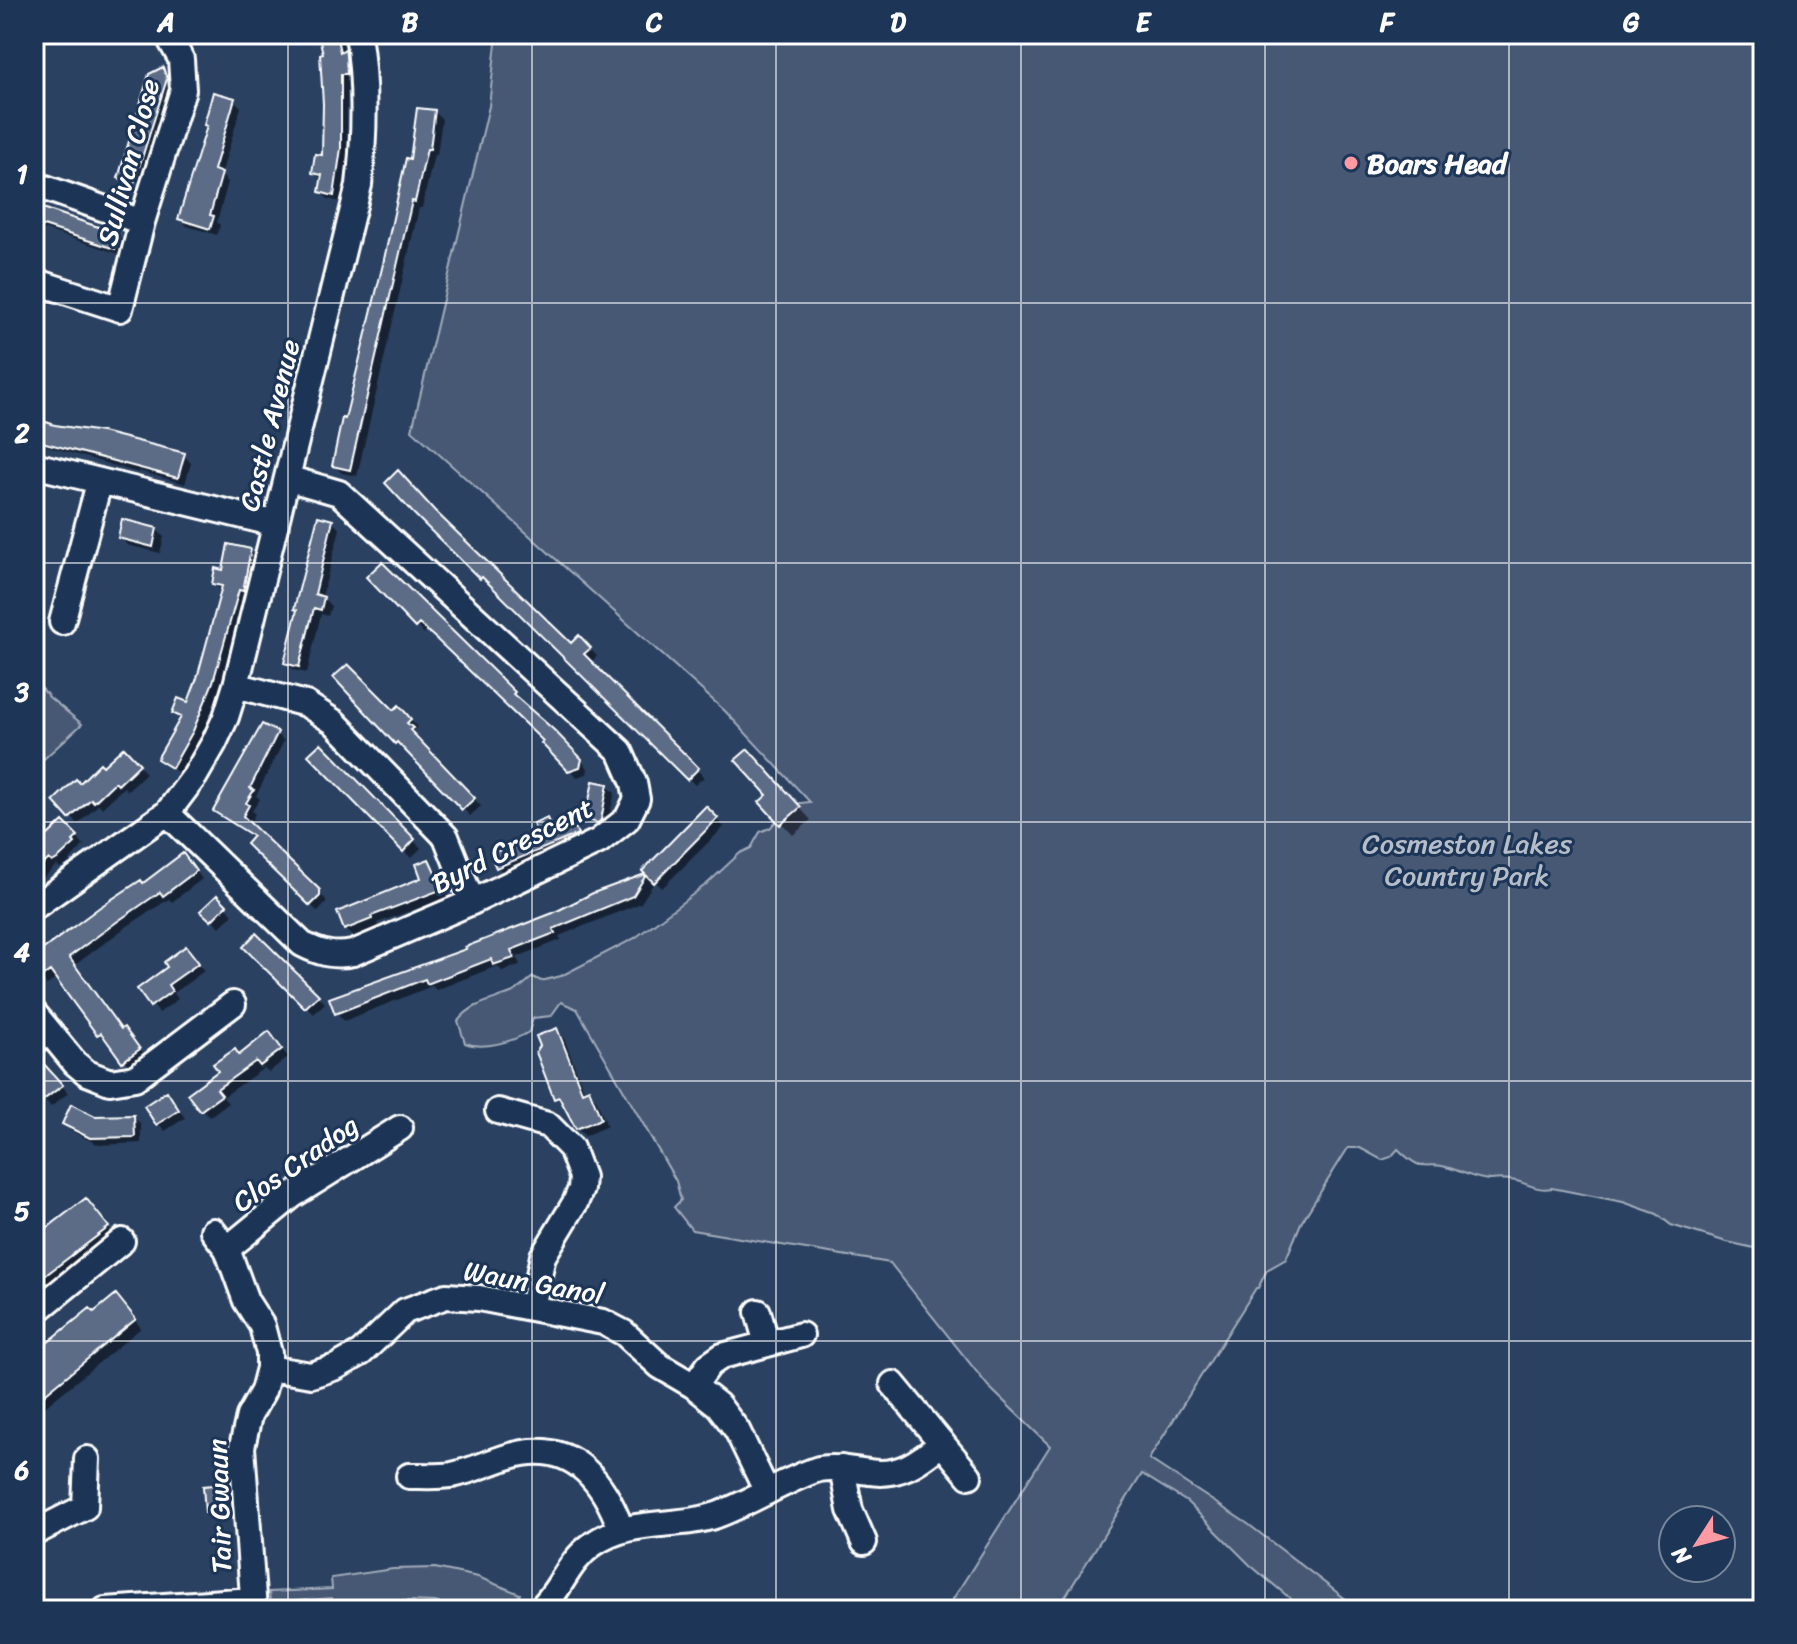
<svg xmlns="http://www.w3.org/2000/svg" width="1797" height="1644" font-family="Sriracha,sans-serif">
<rect width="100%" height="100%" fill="#2a4161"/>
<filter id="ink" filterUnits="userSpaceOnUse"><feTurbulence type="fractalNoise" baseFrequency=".0125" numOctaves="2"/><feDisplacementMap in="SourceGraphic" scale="16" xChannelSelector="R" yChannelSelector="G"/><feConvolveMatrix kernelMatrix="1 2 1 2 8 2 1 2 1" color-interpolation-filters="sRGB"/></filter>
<g filter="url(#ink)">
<path fill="#465975" stroke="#a2acba" stroke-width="2" d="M 497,34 L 1763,34 L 1763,1250 L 1727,1242 L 1671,1225 L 1657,1214 L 1623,1202 L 1552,1188 C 1537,1191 1529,1184 1516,1181 C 1507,1179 1499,1179 1491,1180 C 1473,1180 1459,1169 1442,1166 C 1434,1164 1425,1167 1417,1164 C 1409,1160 1404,1155 1398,1149 L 1391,1157 L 1382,1160 L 1360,1148 L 1348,1148 L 1301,1223 L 1286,1259 L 1267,1270 L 1258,1288 L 1256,1288 L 1149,1459 L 1248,1524 L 1360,1610 L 1304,1610 L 1250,1565 L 1187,1502 L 1142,1474 L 1057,1610 L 946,1610 L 1050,1446 L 988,1386 L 890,1263 L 692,1230 L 674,1207 L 681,1200 L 676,1181 L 577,1009 L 561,1002 L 551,1016 L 533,1018 L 529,1032 C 512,1042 483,1050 465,1043 L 458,1021 C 472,1003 491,1001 511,993 C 519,990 526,982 533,977 L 541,981 L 561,976 L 635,938 L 708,883 L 740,853 L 751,848 L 760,832 L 770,828 L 792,804 L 810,802 L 725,711 L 412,430 L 489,106 Z
M 34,679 L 49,697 L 82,724 L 34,768 Z
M 435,1568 L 478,1577 L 520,1594 L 512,1610 L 462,1610 L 435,1602 L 408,1601 L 334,1610 L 332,1598 L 270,1603 L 269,1592 L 332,1589 L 331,1578 L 393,1569 Z"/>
<path fill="#0007" d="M 87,34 L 106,34 L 103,40 Z
M 320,34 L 340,34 L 345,52 L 352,59 L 354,81 L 347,81 L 347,156 L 341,202 L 328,199 L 321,192 L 322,180 L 314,172 L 324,157 L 326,55 Z
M 163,69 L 170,76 L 174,88 L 143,183 L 126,178 L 126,182 L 142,189 L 128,184 L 120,177 Z
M 234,100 L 241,107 L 221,175 L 228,182 L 217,222 L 220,225 L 217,235 L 187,226 L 180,218 Z
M 435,112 L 442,119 L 437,155 L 434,155 L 422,208 L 419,208 L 357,476 L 342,473 L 334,466 L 412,161 Z
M 34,207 L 118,236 L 126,243 L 122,255 L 34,226 Z
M 34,420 L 54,427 L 184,455 L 191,463 L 185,484 L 139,471 L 139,473 L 34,442 Z
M 388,483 L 440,518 L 571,646 L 579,638 L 597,656 L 590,663 L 704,777 L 695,785 Z
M 332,522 L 340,529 L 322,597 L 331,606 L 328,616 L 321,614 L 307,673 L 293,670 L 286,662 Z
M 156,529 L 164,537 L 160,553 L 127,545 L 120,537 Z
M 250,551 L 258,558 L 220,690 L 200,739 L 180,774 L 159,759 L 182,720 L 174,713 L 189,705 L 199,679 L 221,591 L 214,584 Z
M 382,565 L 553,732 L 588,768 L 587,774 L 577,777 L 544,743 L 545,741 L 428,630 L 424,634 L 369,577 Z
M 336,677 L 394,713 L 399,708 L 417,727 L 413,731 L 418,737 L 416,739 L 481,806 L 470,816 L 406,748 L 404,750 L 396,743 Z
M 276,733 L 284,741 L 256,796 L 260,799 L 252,811 L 255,814 L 249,824 L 326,900 L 326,903 L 318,912 L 249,844 L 254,838 L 215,811 Z
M 321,745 L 421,848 L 411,858 L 311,756 Z
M 124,750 L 146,773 L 127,791 L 124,787 L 102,808 L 99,804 L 78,824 L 56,801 L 103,769 Z
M 759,763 L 811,820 L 793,835 L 762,802 L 770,795 Z
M 607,786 L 615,793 L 606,829 L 595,827 L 588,820 Z
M 706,809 L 724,827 L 662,888 L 655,881 L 641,903 L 559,936 L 561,940 L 517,957 L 520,965 L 502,971 L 497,966 L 436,990 L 432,986 L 344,1021 L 337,1013 L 332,999 L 468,950 L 593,895 L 648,875 Z
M 547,821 L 555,831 L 573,824 L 580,832 L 584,842 L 505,874 L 497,867 L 539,834 Z
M 63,823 L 84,845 L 66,865 L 60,868 L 57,865 L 34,886 L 34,851 Z
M 429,862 L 436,869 L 449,897 L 377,923 L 378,927 L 353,936 L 345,929 L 424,880 Z
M 190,863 L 202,879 L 172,902 L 169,899 L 126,927 L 75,965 L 122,1031 L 124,1030 L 132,1037 L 146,1057 L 131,1068 L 108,1040 L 106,1041 L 99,1034 L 57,978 L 47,985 L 40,978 L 34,969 L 34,958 L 143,885 Z
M 217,897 L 233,914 L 220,927 L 203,911 Z
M 256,936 L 325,1003 L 314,1014 L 246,947 Z
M 193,956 L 204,971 L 174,993 L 178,999 L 159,1013 L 140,990 Z
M 556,1030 L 564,1038 L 585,1093 L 588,1092 L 596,1099 L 607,1126 L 585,1136 L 578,1128 L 565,1104 L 556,1098 Z
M 276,1041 L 288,1057 L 269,1072 L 264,1068 L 223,1097 L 228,1103 L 209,1117 L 190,1095 L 239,1057 Z
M 34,1053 L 68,1093 L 51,1107 L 34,1086 Z
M 167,1094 L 185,1118 L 165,1131 L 158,1123 Z
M 133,1117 L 141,1124 L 141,1143 L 99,1145 L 71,1131 L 64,1124 L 94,1118 Z
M 93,1207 L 114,1235 L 34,1299 L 34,1241 Z
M 123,1304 L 141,1328 L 34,1416 L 34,1358 L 90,1310 L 94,1314 Z
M 224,1486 L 231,1494 L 234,1518 L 215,1520 L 207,1512 Z"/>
<path fill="#5b6c86" stroke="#fff" stroke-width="2" d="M 318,34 L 336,34 L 340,52 L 345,49 L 346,55 L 347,74 L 341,74 L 341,148 L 334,196 L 319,192 L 322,175 L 312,173 L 315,154 L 322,155 L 323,104 L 320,54 L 323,53 Z
M 163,67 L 167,79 L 134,183 L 118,178 L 149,74 Z
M 213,92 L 235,98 L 214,170 L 222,173 L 210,215 L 214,216 L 210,229 L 178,219 L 207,126 L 204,125 Z
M 417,108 L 435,110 L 430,149 L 427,149 L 415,202 L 412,201 L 350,470 L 332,466 L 342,418 L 345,419 L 383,264 L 406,158 L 410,159 Z
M 37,206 L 119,234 L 115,249 L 34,223 Z
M 34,418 L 55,425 L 102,432 L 185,453 L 178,478 L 34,440 Z
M 398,470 L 434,510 L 571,643 L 579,635 L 591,648 L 584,654 L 699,768 L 687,780 L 482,577 L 480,579 L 413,513 L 385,483 Z
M 318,516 L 333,520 L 315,594 L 324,597 L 321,610 L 314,608 L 299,667 L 284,663 L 297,610 L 294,609 Z
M 122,519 L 157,528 L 153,547 L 118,538 Z
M 228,544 L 251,549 L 243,591 L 239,590 L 213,682 L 193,731 L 172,768 L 157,759 L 181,717 L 172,713 L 178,698 L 188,702 L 197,678 L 222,586 L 212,584 L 215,568 L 223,570 Z
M 382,562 L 515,692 L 513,694 L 554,730 L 582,759 L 580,767 L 568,771 L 541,743 L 543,741 L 433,636 L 419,624 L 415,628 L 366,577 Z
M 348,664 L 394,710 L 399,705 L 411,719 L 407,723 L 413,728 L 410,730 L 475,798 L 462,810 L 397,742 L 395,744 L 333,677 Z
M 262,724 L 278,732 L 250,788 L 254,790 L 246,803 L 249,805 L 243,816 L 320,890 L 320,896 L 310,906 L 246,844 L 253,836 L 213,811 Z
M 321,743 L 415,839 L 403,852 L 308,755 Z
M 124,747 L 140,764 L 118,785 L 115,782 L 94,802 L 91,799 L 69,819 L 53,801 L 76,779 L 80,783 L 100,763 L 103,766 Z
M 748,749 L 801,807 L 780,825 L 759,802 L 767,795 L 735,760 Z
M 593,781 L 608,784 L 601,820 L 598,823 L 585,820 Z
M 706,806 L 718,818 L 654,883 L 646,875 L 633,896 L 553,929 L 555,933 L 511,950 L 514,958 L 493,965 L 491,959 L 427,984 L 425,979 L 335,1014 L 329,998 L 466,949 L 465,947 L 553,913 L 593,893 L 645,874 L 642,871 Z
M 547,818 L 552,830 L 573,822 L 578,834 L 496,868 L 490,854 L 534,836 L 537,833 L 533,824 Z
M 63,821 L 78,836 L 73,841 L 75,843 L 59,858 L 52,862 L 49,859 L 34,872 L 34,848 Z
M 183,853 L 196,871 L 163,896 L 160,892 L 118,921 L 69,957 L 121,1029 L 124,1027 L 140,1049 L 122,1062 L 101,1033 L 97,1035 L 50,971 L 34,983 L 34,956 L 100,907 L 141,880 L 143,883 Z
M 429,859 L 443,889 L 371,916 L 372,919 L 344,930 L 337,912 L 421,878 L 416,864 Z
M 217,895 L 227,905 L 211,921 L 200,911 Z
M 256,933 L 319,995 L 305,1008 L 243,947 Z
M 186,946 L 199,963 L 168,985 L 172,991 L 150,1007 L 137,989 L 167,967 L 164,962 Z
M 557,1028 L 582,1092 L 589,1089 L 601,1119 L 576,1129 L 559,1097 L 554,1099 L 536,1052 L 540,1046 L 536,1036 Z
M 269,1031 L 282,1049 L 260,1066 L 256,1061 L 217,1089 L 222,1095 L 200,1111 L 187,1094 L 218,1071 L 213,1064 L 235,1049 L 239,1055 Z
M 34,1053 L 63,1085 L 42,1101 L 34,1090 Z
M 167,1091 L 179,1110 L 156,1125 L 144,1106 Z
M 71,1104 L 95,1116 L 134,1115 L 135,1137 L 90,1138 L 62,1124 Z
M 86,1198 L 109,1227 L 34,1284 L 34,1238 Z
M 116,1294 L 136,1319 L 34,1403 L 34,1364 L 41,1359 L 36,1352 L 90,1308 L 94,1312 Z
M 225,1484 L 227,1511 L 205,1513 L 203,1486 Z"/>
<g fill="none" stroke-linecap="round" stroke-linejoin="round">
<g stroke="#fff" stroke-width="30">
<path id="minor" d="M 34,184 L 142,222
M 34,281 L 120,309 L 142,222 L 183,90 L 181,59 L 167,34
M 34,465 L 276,524
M 62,622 L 99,483
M 236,685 L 306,704 L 334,722 L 446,837 L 472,902
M 167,813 L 302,944 C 319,953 334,957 353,953 L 472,902 L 599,841 L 627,819 L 637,799 L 634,783 L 620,751 L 339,493 L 287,478
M 34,907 L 167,813 L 195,776 L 214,743 L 226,717 L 236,685 L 359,185 C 365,134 366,85 358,34
M 34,1013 L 75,1063 L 87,1073 L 110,1082 L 135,1078 L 233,1004
M 498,1111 L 548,1125 L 571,1148 L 582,1177 L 581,1189 L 575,1203 L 543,1256 L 532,1308
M 213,1231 L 227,1249 L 246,1301 L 262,1326 L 269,1353 L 269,1368 L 311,1375 L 336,1367 L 361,1353 L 405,1311 L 446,1296 L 479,1298 L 603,1322 L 624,1333 L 660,1366 L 694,1386 L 718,1405 L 737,1430 L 767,1492
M 227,1249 L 293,1195 L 400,1128
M 758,1312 L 767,1344
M 34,1313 L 122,1241
M 893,1384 L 969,1476
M 694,1386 L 709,1365 L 722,1356 L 801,1335
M 842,1468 L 850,1510 L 864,1542
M 409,1476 C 423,1476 439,1477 452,1475 C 477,1470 499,1457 523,1453 C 577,1444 605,1485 621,1529
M 34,1533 L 85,1507 L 87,1459
M 105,1610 L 253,1600
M 254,1610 L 242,1447 L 249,1416 L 263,1391 L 269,1368
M 539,1610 C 561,1591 566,1563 593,1544 C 632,1517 675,1529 717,1515 C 752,1502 784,1480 819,1469 C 836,1466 852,1470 869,1472 C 899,1477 919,1462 942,1443"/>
</g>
<use href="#minor" stroke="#1d3557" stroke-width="24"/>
</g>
</g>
<path fill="none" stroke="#fff" stroke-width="2" stroke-opacity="0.55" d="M 288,34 L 288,1610M 532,34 L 532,1610M 776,34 L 776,1610M 1021,34 L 1021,1610M 1265,34 L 1265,1610M 1509,34 L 1509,1610M 34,303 L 1763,303M 34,563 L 1763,563M 34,822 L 1763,822M 34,1081 L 1763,1081M 34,1341 L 1763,1341"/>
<circle fill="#ff9aa2" stroke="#1d3557" stroke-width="3" cx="1351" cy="163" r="8"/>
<g text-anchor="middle" stroke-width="6" stroke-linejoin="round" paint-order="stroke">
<g font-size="28" fill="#fff" stroke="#1d3557">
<text transform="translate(128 162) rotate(-75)" y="10">Sullivan Close</text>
<text transform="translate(269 425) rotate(-76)" y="10">Castle Avenue</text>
<text transform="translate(512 845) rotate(-27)" y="10">Byrd Crescent</text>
<text transform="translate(295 1163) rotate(-35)" y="10">Clos Cradog</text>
<text transform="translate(534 1282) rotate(10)" y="10">Waun Ganol</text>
<text transform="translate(219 1506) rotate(-92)" y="10">Tair Gwaun</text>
</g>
<g font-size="28" font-weight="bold" fill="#fff" stroke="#1d3557" text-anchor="start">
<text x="1367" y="173">Boars Head</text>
</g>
<g font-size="28" fill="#b5bdc8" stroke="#1d3557">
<text x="1467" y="853">Cosmeston Lakes<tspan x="1467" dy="32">Country Park</tspan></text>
</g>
</g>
<rect width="1797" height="1644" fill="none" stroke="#1d3557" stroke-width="88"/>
<g transform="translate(1697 1544) rotate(234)"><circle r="38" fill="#1d3557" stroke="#77869a" stroke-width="2"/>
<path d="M0-6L14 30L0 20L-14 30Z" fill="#ff9aa2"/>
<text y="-12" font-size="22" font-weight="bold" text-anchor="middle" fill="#ffffff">N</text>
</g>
<rect x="44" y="44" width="1709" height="1556" fill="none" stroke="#fff" stroke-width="3"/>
<g font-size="26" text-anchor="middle" font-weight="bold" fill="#fff">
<text x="166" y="31">A</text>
<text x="410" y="31">B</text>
<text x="654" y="31">C</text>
<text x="898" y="31">D</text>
<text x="1143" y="31">E</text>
<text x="1387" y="31">F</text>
<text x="1631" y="31">G</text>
<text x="22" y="183">1</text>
<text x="22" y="442">2</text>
<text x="22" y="701">3</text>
<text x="22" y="961">4</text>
<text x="22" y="1220">5</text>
<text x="22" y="1479">6</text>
</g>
</svg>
